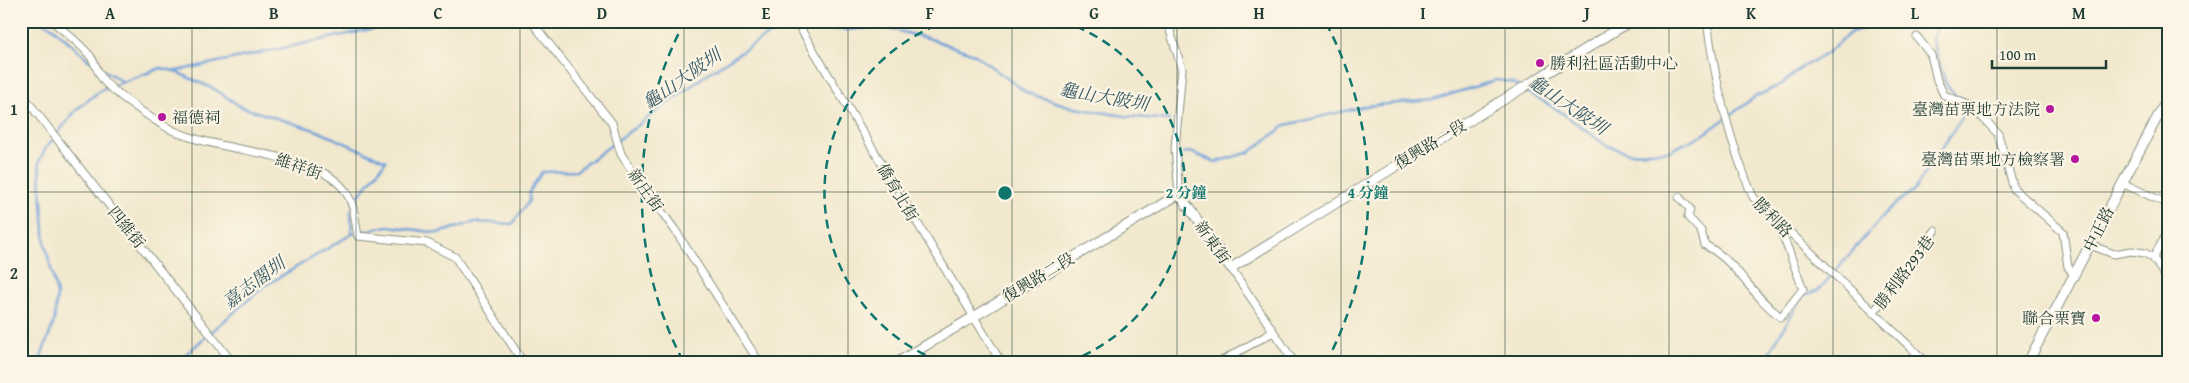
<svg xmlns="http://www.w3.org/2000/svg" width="2189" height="383" font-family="'Gentium Book Plus','Noto Serif TC',serif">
<rect width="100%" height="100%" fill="#fcf5e5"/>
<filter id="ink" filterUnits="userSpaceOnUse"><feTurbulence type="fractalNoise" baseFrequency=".02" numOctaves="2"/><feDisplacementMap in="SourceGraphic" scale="10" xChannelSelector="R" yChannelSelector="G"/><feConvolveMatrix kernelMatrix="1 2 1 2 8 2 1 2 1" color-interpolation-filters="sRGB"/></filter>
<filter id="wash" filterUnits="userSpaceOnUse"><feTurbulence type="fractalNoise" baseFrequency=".0096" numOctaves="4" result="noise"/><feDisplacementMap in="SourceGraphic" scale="20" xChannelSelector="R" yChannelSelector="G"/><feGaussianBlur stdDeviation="1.12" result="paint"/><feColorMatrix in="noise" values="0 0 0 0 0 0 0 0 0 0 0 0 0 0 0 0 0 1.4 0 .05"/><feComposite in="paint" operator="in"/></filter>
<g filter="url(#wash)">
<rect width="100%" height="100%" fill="#f1e8cd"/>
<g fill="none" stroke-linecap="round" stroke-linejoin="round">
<path stroke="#6fa0d9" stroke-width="2.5" d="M 40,21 L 52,27 L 90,61
M 1940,21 L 1932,39 L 1946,84 L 1957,98
M 802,26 L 845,30 L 881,27 L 928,38 L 974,54 L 1027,93 L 1075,108 L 1125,116 L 1169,120
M 99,67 L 121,81
M 176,71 L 409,21
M 1524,90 L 1558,110 L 1606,145 L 1629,153 L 1669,151 L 1703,135 L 1755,97 L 1782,84 L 1802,67 L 1826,54 L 1851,32 L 1889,21
M 1182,153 L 1190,152 L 1216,162 L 1250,152 L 1286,125 L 1366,106 L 1433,100 L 1496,80 L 1511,82 L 1520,87
M 351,210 L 352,234
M 39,362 L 54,322 L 57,294 L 45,244 L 39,162 L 45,149 L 77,109 L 101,90 L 161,68 L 174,71 L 216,90 L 241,107 L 315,130 L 386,161 L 353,203
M 177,362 L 263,287 L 352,234 L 388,226 L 438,233 L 475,222 L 512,224 L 529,201 L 529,192 L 542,172 L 576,171 L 710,72 L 766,36 L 788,27 L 796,26
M 1764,362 L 1802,296 L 1819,290 L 1889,209 L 1915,189 L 1966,111 L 1961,104"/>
</g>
</g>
<g filter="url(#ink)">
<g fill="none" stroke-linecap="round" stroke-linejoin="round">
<g stroke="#889280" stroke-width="9">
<path id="minor" d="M 52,21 C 65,32 80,43 91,57 C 96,65 98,74 104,81 C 111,90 149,117 161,124 C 208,155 317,148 346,192 C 355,206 355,221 358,236 L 427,243 L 455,257 L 523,362
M 531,21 L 612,123 L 621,154 L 633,172 L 675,230 L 759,362
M 796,21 L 1001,362
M 1167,21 L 1182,69 L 1175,148 L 1179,194
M 1707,21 C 1715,82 1729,141 1753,197 L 1926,362
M 1917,37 L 1931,55 L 1937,80 L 1944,95 L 1973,107 L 1998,134 L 2014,189 L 2063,232 L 2068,267 L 2074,275
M 21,93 L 232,362
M 2158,115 L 2168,120
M 2122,183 L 2168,204
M 1679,197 L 1690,209 L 1688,217 L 1701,231 L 1705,245 C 1738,262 1752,297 1781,317 L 1803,289 L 1779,225
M 2090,245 L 2114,254 L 2131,251 L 2145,253 L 2153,258 L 2168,280
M 2153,258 L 2168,232
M 1231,268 L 1294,362
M 1873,313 L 1935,231
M 1220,362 L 1273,332"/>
</g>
<g stroke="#889280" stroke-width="11">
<path id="tertiary" d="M 898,362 L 1179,194 L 1231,268 L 1631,21
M 2028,362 L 2168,97"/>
</g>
<use href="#minor" stroke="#fff" stroke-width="7"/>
<use href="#tertiary" stroke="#fff" stroke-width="9"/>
</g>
</g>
<path fill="none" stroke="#1f3d34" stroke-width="1" stroke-opacity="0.55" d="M 192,21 L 192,362M 356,21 L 356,362M 520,21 L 520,362M 684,21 L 684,362M 848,21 L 848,362M 1012,21 L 1012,362M 1177,21 L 1177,362M 1341,21 L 1341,362M 1505,21 L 1505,362M 1669,21 L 1669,362M 1833,21 L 1833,362M 1997,21 L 1997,362M 21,192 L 2168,192"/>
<g fill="none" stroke="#0f766e" stroke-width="2.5" stroke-dasharray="9 6">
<path d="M939 361A181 181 0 0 1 948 21M1062 21A181 181 0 0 1 1071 361"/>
<path d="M683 361A363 363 0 0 1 684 23M1326 23A363 363 0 0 1 1327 361"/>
</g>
<g fill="#b5179e" stroke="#fcf5e5" stroke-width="2">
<circle cx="1540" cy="63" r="5"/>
<circle cx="2050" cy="109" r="5"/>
<circle cx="162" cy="117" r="5"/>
<circle cx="2075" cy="159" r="5"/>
<circle cx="2096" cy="318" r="5"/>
</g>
<g text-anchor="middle" stroke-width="4.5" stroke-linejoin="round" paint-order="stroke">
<g font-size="16" fill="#1f3d34" stroke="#fcf5e5" text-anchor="end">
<text x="1550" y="69" text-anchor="start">勝利社區活動中心</text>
<text x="2040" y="115">臺灣苗栗地方法院</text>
<text x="172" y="123" text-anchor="start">福德祠</text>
<text x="2065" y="165">臺灣苗栗地方檢察署</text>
<text x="2086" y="324">聯合栗寶</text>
</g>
<g font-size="16" fill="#1f3d34" stroke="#fcf5e5">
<text transform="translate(1430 144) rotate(-31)" y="6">復興路一段</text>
<text transform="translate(299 166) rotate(19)" y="6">維祥街</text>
<text transform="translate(646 190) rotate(55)" y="6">新庄街</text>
<text transform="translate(898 192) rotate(59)" y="6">僑育北街</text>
<text transform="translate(1773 217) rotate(46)" y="6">勝利路</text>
<text transform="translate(127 227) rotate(51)" y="6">四維街</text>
<text transform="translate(2098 229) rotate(-63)" y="6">中正路</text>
<text transform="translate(1213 242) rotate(55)" y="6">新東街</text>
<text transform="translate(1904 272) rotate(-53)" y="6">勝利路293巷</text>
<text transform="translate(1038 277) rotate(-31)" y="6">復興路二段</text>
</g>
<g font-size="18" font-style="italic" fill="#375b66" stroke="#fcf5e5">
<text transform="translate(682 79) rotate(-35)" y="6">龜山大陂圳</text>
<text transform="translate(1104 97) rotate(10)" y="6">龜山大陂圳</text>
<text transform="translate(1568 105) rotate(34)" y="6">龜山大陂圳</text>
<text transform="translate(254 283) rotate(-37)" y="6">嘉志閣圳</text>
</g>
</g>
<circle cx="1005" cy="193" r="8" fill="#0f766e" stroke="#fcf5e5" stroke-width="2.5"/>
<g font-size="15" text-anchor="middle" font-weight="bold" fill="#0f766e" stroke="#fcf5e5" stroke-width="4.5" stroke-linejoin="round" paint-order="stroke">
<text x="1186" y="198">2 分鐘</text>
<text x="1368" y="198">4 分鐘</text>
</g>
<rect width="2189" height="383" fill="none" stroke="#fcf5e5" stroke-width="55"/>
<path d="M1992 60v8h114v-8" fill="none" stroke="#1f3d34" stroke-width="2.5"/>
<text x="1999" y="60" font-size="15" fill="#1f3d34" stroke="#fcf5e5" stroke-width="4" paint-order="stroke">100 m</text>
<rect x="28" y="28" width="2134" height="328" fill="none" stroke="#1f3d34" stroke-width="2"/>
<g font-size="16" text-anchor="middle" font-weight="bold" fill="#1f3d34">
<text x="110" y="19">A</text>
<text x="274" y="19">B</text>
<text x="438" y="19">C</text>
<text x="602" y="19">D</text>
<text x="766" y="19">E</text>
<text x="930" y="19">F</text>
<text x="1094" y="19">G</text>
<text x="1259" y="19">H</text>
<text x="1423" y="19">I</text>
<text x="1587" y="19">J</text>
<text x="1751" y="19">K</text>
<text x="1915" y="19">L</text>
<text x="2079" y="19">M</text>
<text x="14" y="115">1</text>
<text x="14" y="279">2</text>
</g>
</svg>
